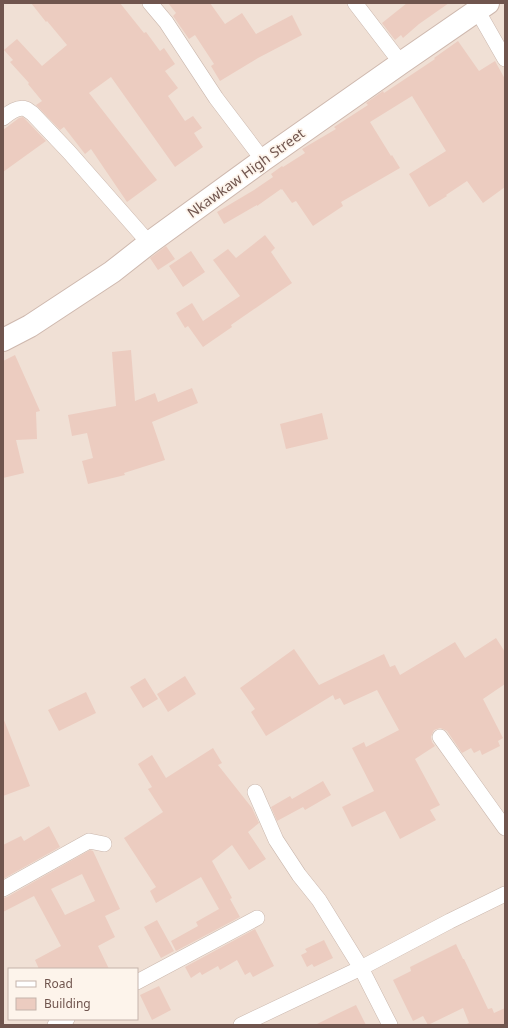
<svg xmlns="http://www.w3.org/2000/svg" width="508" height="1028" font-family="'Noto Sans',sans-serif">
<rect width="100%" height="100%" fill="#faefe6"/>
<path fill="#f0e0d5" fill-rule="evenodd" d="M 3,3 L 505,3 L 505,1025 L 3,1025 ZM 9,969 L 137,969 L 137,1019 L 9,1019 Z"/>
<path fill="#ecccc0" fill-rule="evenodd" d="M 31,3 L 120,3 L 144,33 L 146,32 L 160,51 L 164,48 L 175,64 L 165,71 L 178,88 L 168,96 L 185,121 L 193,116 L 202,128 L 194,133 L 203,147 L 175,167 L 111,77 L 89,93 L 157,180 L 127,202 L 91,149 L 85,154 L 64,127 L 60,130 L 36,105 L 42,101 L 28,84 L 29,83 L 10,62 L 13,60 L 4,50 L 17,39 L 42,66 L 67,45 L 47,21 L 46,22 Z
M 168,3 L 210,3 L 225,24 L 242,13 L 256,34 L 292,15 L 302,35 L 258,58 L 220,81 L 211,66 L 214,64 L 195,35 L 189,39 L 173,16 L 176,13 Z
M 407,3 L 449,3 L 419,24 L 403,38 L 401,35 L 395,40 L 382,23 Z
M 458,41 L 479,71 L 495,61 L 505,79 L 505,187 L 483,203 L 467,181 L 446,195 L 447,196 L 429,207 L 409,174 L 446,151 L 412,96 L 370,122 L 391,156 L 392,155 L 400,168 L 341,202 L 343,206 L 313,226 L 296,201 L 292,203 L 282,189 L 281,190 L 281,189 L 257,206 L 257,205 L 224,224 L 217,212 L 254,190 L 273,177 L 271,174 L 282,166 L 283,167 L 305,153 L 302,149 L 336,129 L 334,127 L 368,105 L 366,103 L 383,91 L 384,93 L 435,59 L 434,58 Z
M 23,117 L 26,120 L 46,141 L 3,172 L 3,130 L 19,118 Z
M 265,235 L 275,248 L 271,252 L 292,283 L 231,325 L 232,327 L 203,347 L 188,326 L 185,328 L 176,313 L 192,303 L 203,321 L 240,296 L 213,260 L 228,249 L 236,258 Z
M 166,246 L 175,259 L 158,270 L 150,258 Z
M 191,251 L 205,272 L 183,287 L 169,266 Z
M 131,350 L 135,401 L 155,393 L 158,402 L 192,388 L 198,403 L 152,422 L 165,460 L 124,473 L 125,475 L 88,484 L 82,461 L 93,458 L 87,433 L 72,436 L 68,415 L 116,406 L 112,352 Z
M 15,355 L 40,411 L 36,412 L 37,439 L 16,440 L 24,473 L 3,478 L 3,361 Z
M 322,413 L 328,439 L 286,449 L 280,424 Z
M 496,638 L 505,652 L 505,684 L 483,699 L 503,738 L 498,741 L 500,746 L 482,755 L 480,750 L 474,753 L 471,748 L 462,753 L 447,731 L 443,729 L 440,728 L 434,730 L 432,734 L 431,737 L 432,742 L 435,746 L 415,759 L 440,805 L 430,810 L 436,820 L 400,839 L 385,811 L 352,827 L 342,807 L 374,791 L 352,748 L 364,742 L 366,747 L 399,730 L 377,690 L 344,705 L 340,698 L 335,700 L 333,695 L 266,736 L 251,712 L 255,709 L 240,688 L 294,649 L 319,685 L 384,654 L 390,667 L 395,665 L 400,675 L 455,642 L 465,658 Z
M 185,676 L 196,694 L 168,712 L 157,694 Z
M 145,678 L 158,699 L 143,708 L 130,687 Z
M 86,692 L 96,713 L 59,731 L 48,710 Z
M 3,720 L 4,720 L 30,786 L 3,796 Z
M 213,748 L 222,763 L 218,765 L 252,808 L 259,823 L 248,832 L 266,859 L 249,870 L 232,845 L 212,861 L 232,898 L 230,899 L 240,917 L 176,951 L 171,941 L 198,926 L 196,922 L 219,909 L 201,877 L 156,903 L 150,891 L 156,887 L 124,838 L 163,812 L 148,789 L 152,787 L 138,764 L 152,755 L 166,778 Z
M 323,781 L 331,795 L 305,810 L 303,807 L 277,821 L 271,807 L 290,796 L 292,799 Z
M 49,826 L 60,847 L 3,879 L 3,845 L 21,836 L 24,841 Z
M 90,850 L 93,851 L 120,909 L 105,916 L 115,937 L 98,946 L 109,969 L 39,969 L 35,960 L 61,946 L 34,896 L 3,912 L 3,898 L 7,897 ZM 82,874 L 95,901 L 65,915 L 51,889 Z
M 157,920 L 174,951 L 161,958 L 144,927 Z
M 255,929 L 274,966 L 253,977 L 250,972 L 245,975 L 237,960 L 220,970 L 218,966 L 202,975 L 200,972 L 191,978 L 185,967 Z
M 324,940 L 333,958 L 314,967 L 312,964 L 307,967 L 301,955 L 307,952 L 305,949 Z
M 456,944 L 463,959 L 464,959 L 488,1009 L 492,1008 L 494,1013 L 505,1008 L 505,1025 L 464,1025 L 469,1023 L 463,1008 L 428,1025 L 423,1016 L 413,1021 L 393,980 L 411,971 L 410,967 Z
M 159,986 L 171,1010 L 152,1020 L 140,995 Z
M 356,1005 L 366,1025 L 315,1025 L 341,1012 Z"/>
<g fill="none" stroke-linecap="round" stroke-linejoin="round">
<g stroke="#cab7ad" stroke-width="16">
<path id="minor" d="M 150,3 L 166,22 L 216,98 L 263,160
M 355,3 L 401,63
M 477,10 L 505,59
M 3,118 C 9,113 18,106 26,109 C 28,110 30,112 32,113 L 69,152 L 149,243
M 440,737 L 505,828
M 255,792 L 276,840 L 299,875 L 319,900 L 361,968 L 390,1025
M 3,889 L 89,841 L 104,844
M 137,982 L 257,918
M 55,1025 L 67,1019
M 241,1025 L 361,968 L 450,921 L 505,894"/>
</g>
<g stroke="#ceb8ae" stroke-width="24">
<path id="secondary" d="M 3,340 L 30,326 L 112,272 L 149,243 L 263,160 L 401,63 L 488,3"/>
</g>
<use href="#minor" stroke="#fff" stroke-width="15"/>
<use href="#secondary" stroke="#fff" stroke-width="22"/>
</g>
<g text-anchor="middle" stroke-width="3.5" stroke-linejoin="round" paint-order="stroke">
<g font-size="14" fill="#70554e" stroke="#fdf4eb">
<text transform="translate(246 173) rotate(-36)" y="5">Nkawkaw High Street</text>
</g>
</g>
<rect width="508" height="1028" fill="none" stroke="#70554e" stroke-width="8"/>
<rect x="8" y="968" width="130" height="52" fill="#fdf4eb" stroke="#c5b4ac"/>
<rect x="16" y="981" width="20" height="6" fill="#ffffff" stroke="#c5b4ac"/>
<text x="44" y="988" font-size="12" fill="#70554e">Road</text>
<rect x="16" y="998" width="20" height="12" fill="#ecccc0" stroke="#c5b4ac"/>
<text x="44" y="1008" font-size="12" fill="#70554e">Building</text>
</svg>
